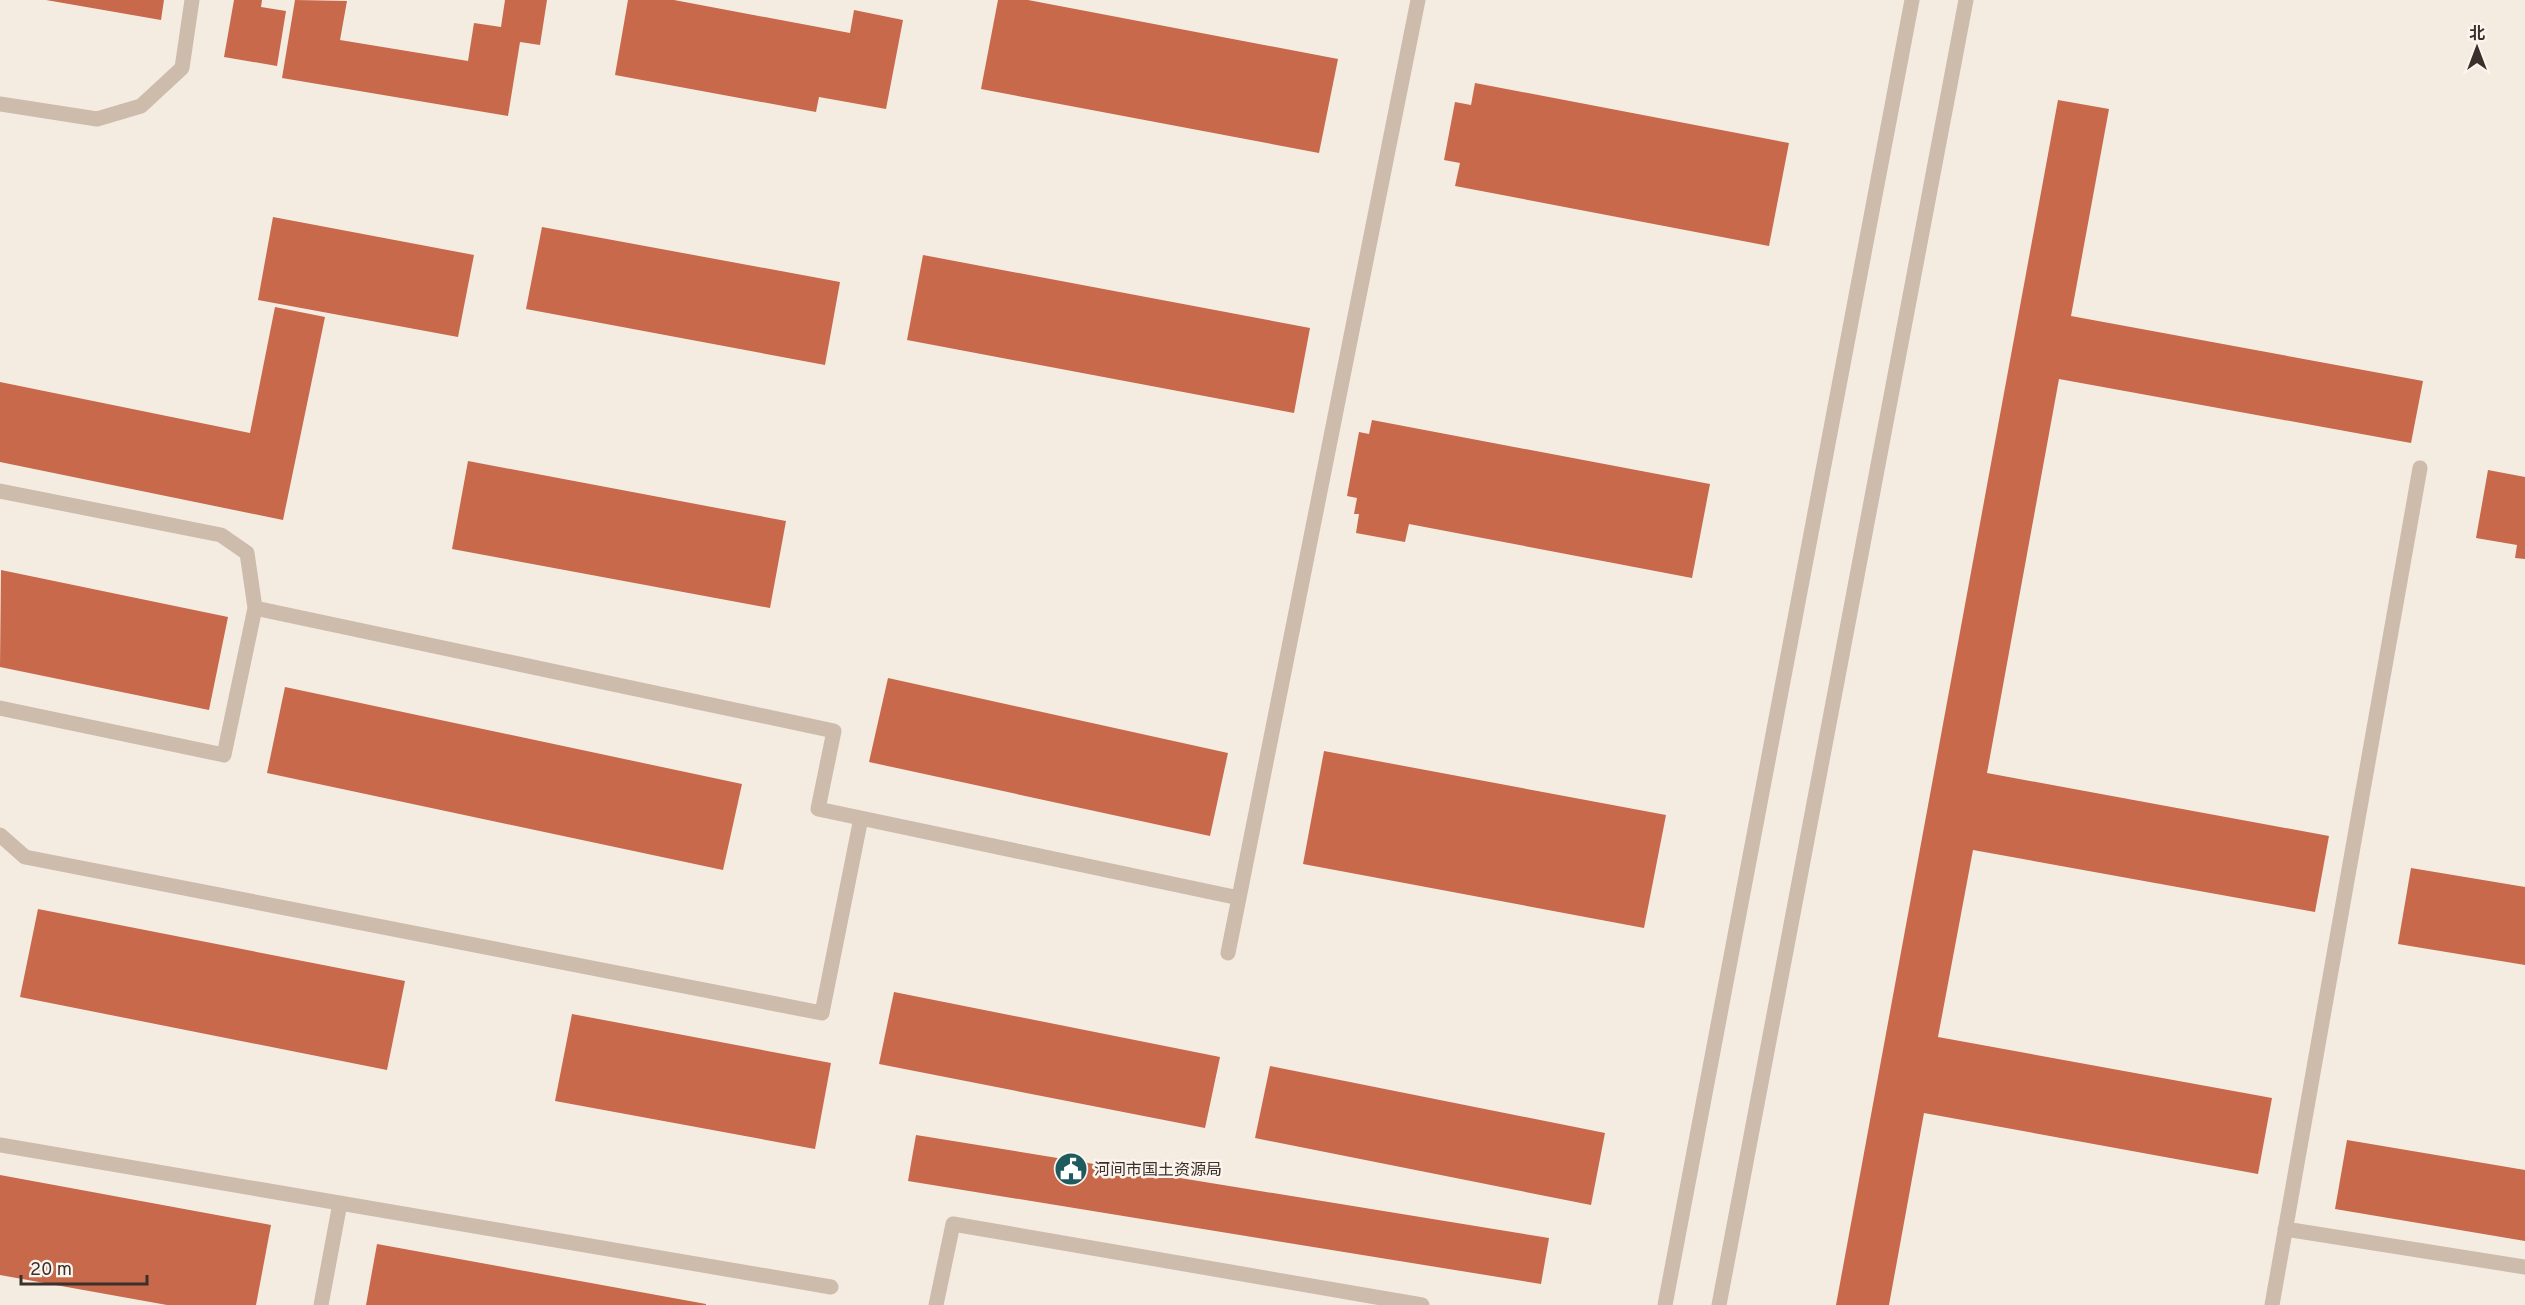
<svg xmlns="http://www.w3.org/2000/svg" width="2525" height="1305" font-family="Overpass,'Noto Sans SC',sans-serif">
<rect width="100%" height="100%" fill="#f4ebe1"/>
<path fill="#c8694b" d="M 46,0 L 164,0 L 161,20 Z
M 234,0 L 262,0 L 261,7 L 286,11 L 277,66 L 224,57 Z
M 295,0 L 347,1 L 340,40 L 468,61 L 474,23 L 501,27 L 505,0 L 547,0 L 540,45 L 520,42 L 508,116 L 282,78 Z
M 628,0 L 674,0 L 850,33 L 854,10 L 903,20 L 886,109 L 819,97 L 816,112 L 615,75 Z
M 998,0 L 1028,0 L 1338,59 L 1319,153 L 981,89 Z
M 1475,83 L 1789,143 L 1769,246 L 1455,186 L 1460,163 L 1444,160 L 1455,102 L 1471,105 Z
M 2058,100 L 2109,109 L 2071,316 L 2423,381 L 2411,443 L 2059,379 L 1987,773 L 2329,836 L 2315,912 L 1973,850 L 1938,1037 L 2272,1098 L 2258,1174 L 1924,1113 L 1889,1305 L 1836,1305 Z
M 273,217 L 474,255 L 458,337 L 258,300 Z
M 542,227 L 840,282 L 825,365 L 526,309 Z
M 923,255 L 1310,328 L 1294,413 L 907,340 Z
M 275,307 L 325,317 L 283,520 L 0,462 L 0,382 L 250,433 Z
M 1372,420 L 1710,484 L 1692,578 L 1409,524 L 1405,542 L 1356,533 L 1359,514 L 1354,514 L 1357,498 L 1347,496 L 1359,432 L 1369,434 Z
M 468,461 L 786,521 L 770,608 L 452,549 Z
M 2488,470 L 2525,477 L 2525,559 L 2515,558 L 2517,545 L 2476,538 Z
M 1,570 L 228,617 L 209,710 L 0,667 Z
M 888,678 L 1228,753 L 1210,836 L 869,762 Z
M 285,687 L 742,784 L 723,870 L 267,773 Z
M 1324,751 L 1666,815 L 1644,928 L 1303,864 Z
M 2411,868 L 2525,887 L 2525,965 L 2398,944 Z
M 38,909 L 405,981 L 387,1070 L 20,997 Z
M 894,992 L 1220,1057 L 1205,1128 L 879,1064 Z
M 572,1014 L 831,1063 L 815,1149 L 555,1101 Z
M 1270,1066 L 1605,1133 L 1591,1205 L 1255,1138 Z
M 916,1135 L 1549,1238 L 1541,1284 L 908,1181 Z
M 2347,1140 L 2525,1170 L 2525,1241 L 2335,1209 Z
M 0,1175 L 271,1225 L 256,1305 L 167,1305 L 0,1275 Z
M 377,1244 L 706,1304 L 706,1305 L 366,1305 Z"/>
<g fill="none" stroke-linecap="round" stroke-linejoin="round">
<path stroke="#cdbbac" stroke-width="15" d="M 0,104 L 97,119 L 141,106 L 182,68 L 192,0
M 0,491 L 221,535 L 247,553 L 255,608
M 0,708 L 224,755 L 255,608 L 834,731 L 818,809 L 1239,898
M 0,835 L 25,857 L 822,1013 L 861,818
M 1228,953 L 1418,0
M 0,1145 L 831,1287
M 2285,1229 L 2525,1267
M 321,1305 L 340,1203
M 936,1305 L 953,1224 L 1422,1305
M 2272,1305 L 2420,468"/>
<path stroke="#cdbbac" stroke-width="15" d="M 1665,1305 L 1912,0
M 1719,1305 L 1966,0"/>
</g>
<defs>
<g id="civic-disc" transform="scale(1.725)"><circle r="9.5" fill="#1f5a5e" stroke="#fbf5ee"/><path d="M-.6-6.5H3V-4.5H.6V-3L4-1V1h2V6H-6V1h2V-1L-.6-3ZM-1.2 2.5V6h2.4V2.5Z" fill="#fff"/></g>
</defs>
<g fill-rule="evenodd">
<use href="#civic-disc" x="1071" y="1169"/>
</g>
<g text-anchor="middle" stroke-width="5" stroke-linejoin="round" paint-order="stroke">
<g font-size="16" fill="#3b302b" stroke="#fbf5ee" text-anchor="start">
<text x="1094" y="1175">河间市国土资源局</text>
</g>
</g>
<g transform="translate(2477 48)" stroke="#fbf5ee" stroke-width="4.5" paint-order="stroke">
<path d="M0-4.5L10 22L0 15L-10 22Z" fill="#3b302b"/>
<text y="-9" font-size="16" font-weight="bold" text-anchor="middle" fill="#3b302b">北</text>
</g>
<path d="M21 1275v9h126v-9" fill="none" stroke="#3b302b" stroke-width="3"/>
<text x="30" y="1275" font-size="18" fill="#3b302b" stroke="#fbf5ee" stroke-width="4.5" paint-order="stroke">20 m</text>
</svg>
